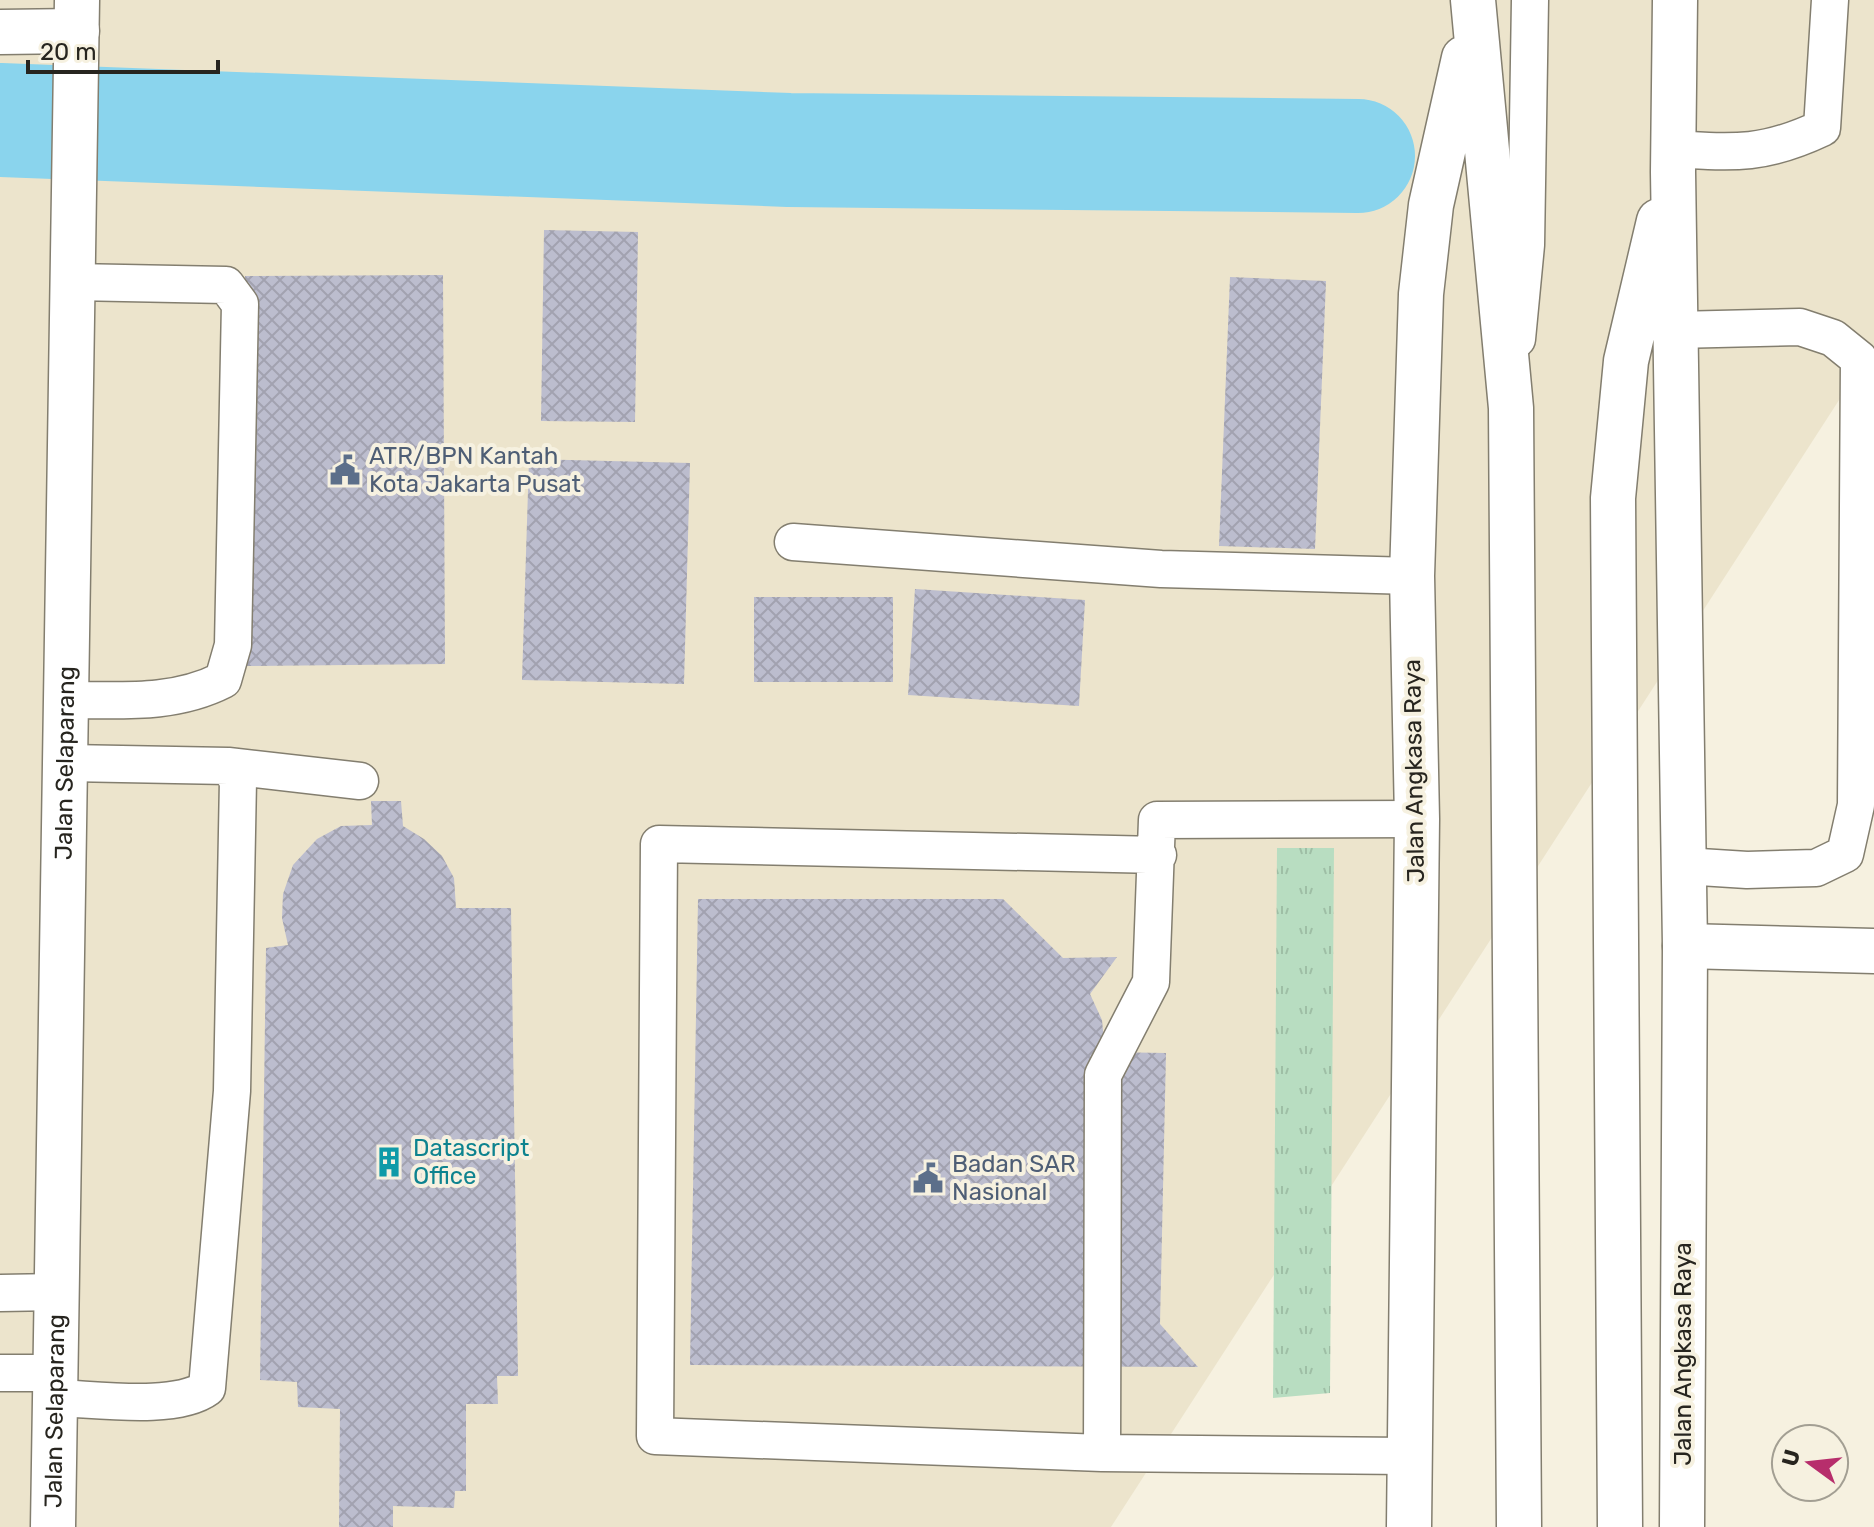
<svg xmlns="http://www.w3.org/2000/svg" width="1874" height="1527" font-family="Rubik,sans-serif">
<defs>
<pattern id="park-tufts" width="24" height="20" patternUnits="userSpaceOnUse" patternTransform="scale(2)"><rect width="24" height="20" fill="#b8ddc1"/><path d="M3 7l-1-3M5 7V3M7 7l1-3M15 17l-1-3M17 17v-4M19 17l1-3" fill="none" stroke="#9ebea5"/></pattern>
<pattern id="building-cross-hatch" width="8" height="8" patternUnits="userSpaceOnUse" patternTransform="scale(2)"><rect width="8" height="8" fill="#bcbdce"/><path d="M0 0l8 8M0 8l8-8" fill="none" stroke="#a2a2b0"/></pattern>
</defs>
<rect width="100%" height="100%" fill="#f6f1e0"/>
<path fill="#ece4cc" d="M 0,0 L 1874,0 L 1874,346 L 1111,1527 L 0,1527 Z"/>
<path fill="url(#park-tufts)" d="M 1277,848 L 1334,848 L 1330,1393 L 1273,1398 Z"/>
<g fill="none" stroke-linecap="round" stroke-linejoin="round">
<path stroke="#8ad4ed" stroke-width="114" d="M 0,120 L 789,150 L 1358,156"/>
</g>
<path fill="url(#building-cross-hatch)" d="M 544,230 L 638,232 L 635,422 L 541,421 Z
M 443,275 L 445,664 L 247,666 L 245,276 Z
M 1230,277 L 1326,281 L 1315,549 L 1219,546 Z
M 529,459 L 690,463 L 684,684 L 522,680 Z
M 915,589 L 1085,600 L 1079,706 L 908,695 Z
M 754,597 L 893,597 L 893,682 L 754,682 Z
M 371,801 L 401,801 L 403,826 L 424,839 L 442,856 L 454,878 L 456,908 L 511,908 L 518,1376 L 497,1376 L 498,1404 L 466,1404 L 466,1491 L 455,1491 L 454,1508 L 393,1506 L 393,1527 L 339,1527 L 340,1409 L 298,1407 L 297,1382 L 260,1380 L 266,948 L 288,945 L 282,918 L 283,894 L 293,865 L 317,839 L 341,826 L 372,825 Z
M 698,899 L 1003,899 L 1063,958 L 1117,957 L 1090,994 L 1102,1020 L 1105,1052 L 1166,1053 L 1160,1324 L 1198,1367 L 690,1365 Z"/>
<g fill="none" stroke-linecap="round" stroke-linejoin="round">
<g stroke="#837e6f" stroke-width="39">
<path id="lane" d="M 1674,149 C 1736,153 1765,155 1822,128 L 1830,0
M 1675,330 L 1800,327 L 1833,338 L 1859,359 L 1856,805 L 1845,854 L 1816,868 L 1747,870 L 1684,866
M 1517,339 L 1526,245 L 1530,0
M 793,542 L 1161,569 L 1412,576
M 67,700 C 122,700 174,705 223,680 L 233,645 L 240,304 L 226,285 L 73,282
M 68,763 L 228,766 L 360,781
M 1158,855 L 659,844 L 655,1436 L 1102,1453 L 1408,1456
M 0,1293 L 57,1292
M 0,1373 L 56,1373
M 56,1398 C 95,1399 176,1411 207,1388 L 232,1091 L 238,780 L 228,766
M 1102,1453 L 1103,1075 L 1151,982 L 1157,820 L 1417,819"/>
</g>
<g stroke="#837e6f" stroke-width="47">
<g id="street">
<path d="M 0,32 L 77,31"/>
<path d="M 1685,946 L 1874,951"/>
<path id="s1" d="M 53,1527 L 77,0"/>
</g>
</g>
<g stroke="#837e6f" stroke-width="47">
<path id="secondary" d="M 1473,0 L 1511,408 L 1519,1527
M 1675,0 L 1673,172 L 1685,946 L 1682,1527
M 1409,1527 L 1417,819 L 1412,576 L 1421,294 L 1431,205 L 1464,58
M 1620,1527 L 1613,498 L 1626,361 L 1659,221"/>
</g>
<use href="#lane" stroke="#fff" stroke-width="36"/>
<use href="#street" stroke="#fff" stroke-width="44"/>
<use href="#secondary" stroke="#fff" stroke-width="44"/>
</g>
<defs>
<g id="civic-bare" transform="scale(2.4)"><path d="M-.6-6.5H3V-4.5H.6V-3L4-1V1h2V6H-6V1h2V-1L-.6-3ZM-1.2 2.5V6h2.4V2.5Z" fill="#5c6f8a" stroke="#f6f1e0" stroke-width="2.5" paint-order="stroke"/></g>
<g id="building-bare" transform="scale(2.4)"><path d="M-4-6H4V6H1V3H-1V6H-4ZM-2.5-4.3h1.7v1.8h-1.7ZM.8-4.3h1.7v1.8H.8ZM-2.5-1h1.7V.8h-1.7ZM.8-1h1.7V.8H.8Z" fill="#0f9aa8" stroke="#f6f1e0" stroke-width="2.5" paint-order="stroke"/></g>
</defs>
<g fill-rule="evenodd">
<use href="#civic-bare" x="345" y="470"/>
<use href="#building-bare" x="389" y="1162"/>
<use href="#civic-bare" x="928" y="1178"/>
</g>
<g text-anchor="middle" stroke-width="8" stroke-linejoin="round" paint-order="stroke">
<g font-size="24" fill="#4e5e75" stroke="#f6f1e0" text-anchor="start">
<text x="369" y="464">ATR/BPN Kantah<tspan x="369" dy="28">Kota Jakarta Pusat</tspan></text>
<text x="952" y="1172">Badan SAR<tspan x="952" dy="28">Nasional</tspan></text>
</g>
<g font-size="24" fill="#27251f" stroke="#f6f1e0">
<text dy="8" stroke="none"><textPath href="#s1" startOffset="764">Jalan Selaparang</textPath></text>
<text transform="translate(1414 771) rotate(-91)" y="8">Jalan Angkasa Raya</text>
<text transform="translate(1683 1354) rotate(-90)" y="8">Jalan Angkasa Raya</text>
<text dy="8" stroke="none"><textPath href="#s1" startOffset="116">Jalan Selaparang</textPath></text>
</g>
<g font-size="24" fill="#0d838f" stroke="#f6f1e0" text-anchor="start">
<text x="413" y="1156">Datascript<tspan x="413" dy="28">Office</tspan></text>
</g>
</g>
<g transform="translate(1810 1463) rotate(285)"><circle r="38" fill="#f6f1e0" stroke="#a39f93" stroke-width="2"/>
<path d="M0-6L14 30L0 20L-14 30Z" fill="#b72e6c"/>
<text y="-12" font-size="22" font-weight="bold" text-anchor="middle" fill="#27251f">U</text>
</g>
<path d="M28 60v12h190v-12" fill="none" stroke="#27251f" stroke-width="4"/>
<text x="40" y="60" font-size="24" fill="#27251f" stroke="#f6f1e0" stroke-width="6" paint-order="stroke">20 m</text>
</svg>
